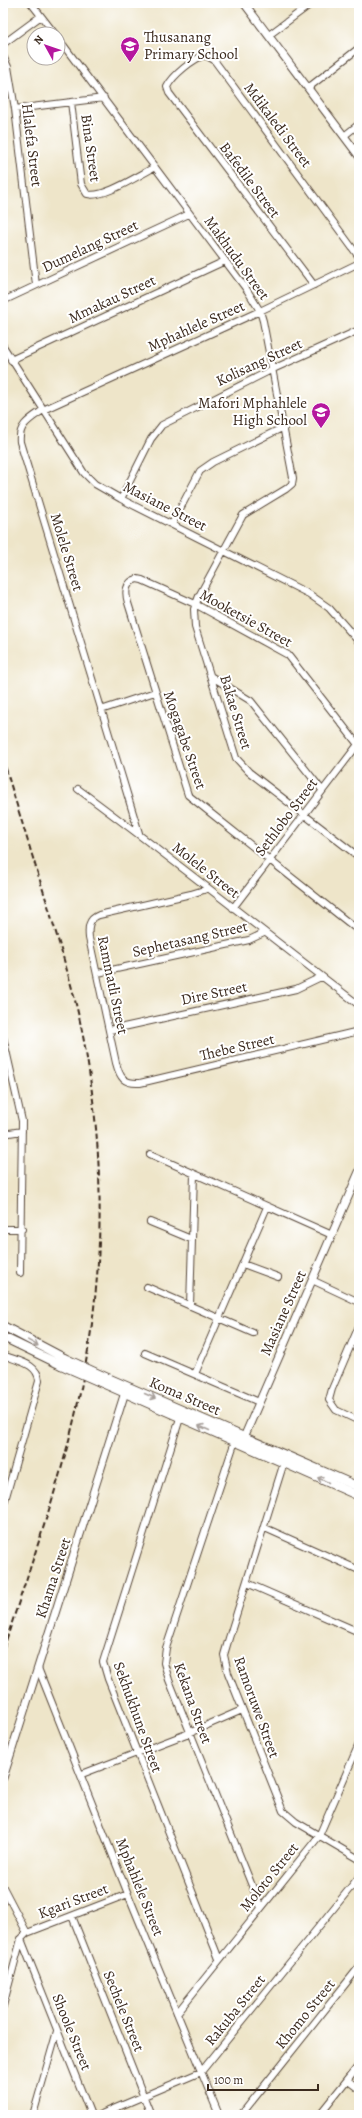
<svg xmlns="http://www.w3.org/2000/svg" width="362" height="2118" font-family="Alegreya,serif">
<rect width="100%" height="100%" fill="#fff"/>
<filter id="ink" filterUnits="userSpaceOnUse"><feTurbulence type="fractalNoise" baseFrequency=".025" numOctaves="2"/><feDisplacementMap in="SourceGraphic" scale="8" xChannelSelector="R" yChannelSelector="G"/><feConvolveMatrix kernelMatrix="1 2 1 2 8 2 1 2 1" color-interpolation-filters="sRGB"/></filter>
<filter id="wash" filterUnits="userSpaceOnUse"><feTurbulence type="fractalNoise" baseFrequency=".012" numOctaves="4" result="noise"/><feDisplacementMap in="SourceGraphic" scale="16" xChannelSelector="R" yChannelSelector="G"/><feGaussianBlur stdDeviation="0.9" result="paint"/><feColorMatrix in="noise" values="0 0 0 0 0 0 0 0 0 0 0 0 0 0 0 0 0 1.4 0 .05"/><feComposite in="paint" operator="in"/></filter>
<g filter="url(#wash)">
<rect width="100%" height="100%" fill="#eee5c9"/>
</g>
<g filter="url(#ink)">
<g fill="none" stroke-linecap="round" stroke-linejoin="round">
<g stroke="#564638" stroke-width="8">
<path id="minor" d="M 31,3 L 55,34
M 269,35 L 312,3
M 58,38 L 247,290 L 260,311 L 263,321 L 293,478 L 292,484 L 286,489 L 243,515 L 199,596 L 194,609 L 195,627 L 236,758 L 249,772 L 359,857
M 3,44 L 41,16
M 3,56 L 8,67 L 15,109 L 36,285
M 308,88 L 359,48
M 71,102 L 81,184 L 87,194 C 103,199 139,175 155,167
M 15,109 L 104,98
M 344,136 L 359,124
M 314,285 L 169,93 L 167,87 C 173,75 193,59 205,55 L 214,60 L 359,257
M 3,301 L 189,214
M 3,346 L 84,473 L 95,484 L 121,499 L 309,594 L 329,608 L 359,642
M 11,360 L 225,261
M 121,499 L 151,439 L 162,425 L 273,369 L 359,330
M 172,524 L 200,471 L 213,462 L 284,427
M 212,677 L 251,701 L 322,790
M 101,710 L 155,692
M 359,746 L 288,655 L 195,604 L 142,580 L 137,579 C 125,582 125,593 128,603 L 188,795 L 359,931
M 78,789 C 173,859 265,933 359,1005
M 139,833 L 20,442 C 18,425 30,419 43,410 L 260,311 L 359,263
M 207,889 L 191,894 L 99,915 C 88,919 88,928 89,938 L 116,1063 C 120,1078 124,1084 140,1083 L 359,1031
M 233,908 L 359,743
M 98,973 L 249,940 L 264,933
M 110,1030 L 296,989 L 321,977
M 3,1037 L 22,1121 L 20,1273
M 3,1134 L 22,1131
M 150,1154 L 332,1235
M 150,1222 L 191,1239
M 3,1229 L 22,1229
M 243,1264 L 278,1277
M 312,1280 L 359,1302
M 147,1287 L 253,1333
M 190,1306 L 194,1174
M 359,1326 L 332,1389 L 329,1400 L 336,1410 L 359,1421
M 145,1353 L 259,1402
M 3,1355 C 17,1361 38,1363 39,1381 L 3,1507
M 195,1374 L 267,1207
M 181,1415 L 103,1662 L 108,1679 L 219,1959
M 236,1438 L 166,1648 L 164,1663 L 169,1680 L 261,1908
M 285,1459 L 229,1638 L 224,1655 L 228,1673 L 283,1811 L 296,1822 L 359,1859
M 265,1528 L 359,1570
M 247,1583 L 359,1632
M 38,1668 L 128,1894 L 219,2115
M 82,1774 L 189,1733 L 242,1710
M 3,1887 L 27,1933
M 72,1916 L 151,2115
M 21,1939 L 91,2115
M 3,2006 L 21,1939 L 27,1933 L 128,1894
M 177,2013 L 319,1836 L 359,1744
M 347,2080 L 359,2089
M 33,2115 L 57,2031
M 99,2115 L 201,2072 L 359,1877
M 241,2115 L 359,1967
M 319,2115 L 359,2065"/>
</g>
<g stroke="#564638" stroke-width="9">
<path id="tertiary" d="M 244,3 L 359,156
M 242,1442 L 359,1172
M 3,1778 L 126,1389"/>
</g>
<g stroke="#564638" stroke-width="10">
<path id="secondary" d="M 3,1326 L 64,1358
M 3,1337 L 61,1365
M 101,1375 L 359,1487
M 100,1382 L 359,1496"/>
</g>
<use href="#minor" stroke="#fff" stroke-width="6"/>
<use href="#tertiary" stroke="#fff" stroke-width="7"/>
<use href="#secondary" stroke="#fff" stroke-width="8"/>
<path stroke="#3b2a1e" stroke-width="2" stroke-dasharray="6 3" stroke-linecap="butt" d="M 3,759 C 18,809 33,859 49,909 C 62,954 77,1000 85,1047 C 104,1153 105,1261 85,1367 C 68,1464 33,1557 3,1650"/>
<g stroke="#564638" stroke-width="10" stroke-linecap="butt">
<path id="secondary-bridge" d="M 64,1358 L 101,1375
M 61,1365 L 100,1382"/>
</g>
<use href="#secondary-bridge" stroke="#fff" stroke-width="8"/>
</g>
<defs><path id="oneway-shaft" d="M-6 0H5M1.5-3L5.5 0L1.5 3" fill="none" stroke-width="1.6" stroke-linecap="round" stroke-linejoin="round"/></defs>
<g stroke="#a79f9a">
<use href="#oneway-shaft" transform="translate(33 1343) rotate(29)"/>
<use href="#oneway-shaft" transform="translate(150 1396) rotate(24)"/>
<use href="#oneway-shaft" transform="translate(204 1428) rotate(-156)"/>
<use href="#oneway-shaft" transform="translate(323 1480) rotate(-156)"/>
</g>
</g>
<defs>
<g id="school-pin" transform="scale(1)"><path d="M0 17L-7.5 6A9.5 9.5 0 1 1 7.5 6Z" fill="#b5179e" stroke="#fff"/><path d="M0-5L7-2L0 1L-7-2ZM-4 1L0 2.5L4 1V4Q0 6-4 4Z" fill="#fff"/></g>
</defs>
<g fill-rule="evenodd">
<use href="#school-pin" x="130" y="46"/>
<use href="#school-pin" x="321" y="412"/>
</g>
<g text-anchor="middle" stroke-width="4" stroke-linejoin="round" paint-order="stroke">
<g font-size="15" fill="#3b2a1e" stroke="#fff" text-anchor="start">
<text x="144" y="42">Thusanang<tspan x="144" dy="17">Primary School</tspan></text>
<text x="307" y="408" text-anchor="end">Mafori Mphahlele<tspan x="307" dy="17">High School</tspan></text>
</g>
<g font-size="15" fill="#3b2a1e" stroke="#fff">
<text transform="translate(278 125) rotate(53)" y="5">Mdikaledi Street</text>
<text transform="translate(32 145) rotate(83)" y="5">Hlalefa Street</text>
<text transform="translate(91 148) rotate(82)" y="5">Bina Street</text>
<text transform="translate(250 180) rotate(53)" y="5">Bafedile Street</text>
<text transform="translate(90 246) rotate(-25)" y="5">Dumelang Street</text>
<text transform="translate(237 258) rotate(54)" y="5">Makhudu Street</text>
<text transform="translate(112 299) rotate(-25)" y="5">Mmakau Street</text>
<text transform="translate(196 326) rotate(-24)" y="5">Mphahlele Street</text>
<text transform="translate(259 362) rotate(-25)" y="5">Kolisang Street</text>
<text transform="translate(165 506) rotate(27)" y="5">Masiane Street</text>
<text transform="translate(67 552) rotate(73)" y="5">Molele Street</text>
<text transform="translate(246 618) rotate(29)" y="5">Mooketsie Street</text>
<text transform="translate(236 712) rotate(73)" y="5">Bakae Street</text>
<text transform="translate(185 740) rotate(71)" y="5">Mogagabe Street</text>
<text transform="translate(286 817) rotate(-53)" y="5">Sethlobo Street</text>
<text transform="translate(206 870) rotate(38)" y="5">Molele Street</text>
<text transform="translate(190 939) rotate(-13)" y="5">Sephetasang Street</text>
<text transform="translate(113 985) rotate(78)" y="5">Rammatli Street</text>
<text transform="translate(214 993) rotate(-12)" y="5">Dire Street</text>
<text transform="translate(237 1047) rotate(-13)" y="5">Thebe Street</text>
<text transform="translate(283 1313) rotate(-66)" y="5">Masiane Street</text>
<text transform="translate(185 1396) rotate(23)" y="5">Koma Street</text>
<text transform="translate(53 1578) rotate(-72)" y="5">Khama Street</text>
<text transform="translate(193 1703) rotate(70)" y="5">Kekana Street</text>
<text transform="translate(257 1707) rotate(70)" y="5">Ramoruwe Street</text>
<text transform="translate(138 1717) rotate(70)" y="5">Sekhukhune Street</text>
<text transform="translate(269 1877) rotate(-51)" y="5">Moloto Street</text>
<text transform="translate(140 1887) rotate(68)" y="5">Mphahlele Street</text>
<text transform="translate(73 1901) rotate(-21)" y="5">Kgari Street</text>
<text transform="translate(235 2010) rotate(-51)" y="5">Rakuba Street</text>
<text transform="translate(124 2011) rotate(68)" y="5">Sechele Street</text>
<text transform="translate(305 2014) rotate(-51)" y="5">Khomo Street</text>
<text transform="translate(72 2032) rotate(68)" y="5">Shoole Street</text>
</g>
</g>
<rect width="362" height="2118" fill="none" stroke="#fff" stroke-width="16"/>
<g transform="translate(46 46) rotate(310)"><circle r="19" fill="#ffffff" stroke="#b1aaa5"/>
<path d="M0-3L7 15L0 10L-7 15Z" fill="#b5179e"/>
<text y="-6" font-size="11" font-weight="bold" text-anchor="middle" fill="#3b2a1e">N</text>
</g>
<path d="M208 2084v6h110v-6" fill="none" stroke="#3b2a1e" stroke-width="2"/>
<text x="214" y="2084" font-size="12" fill="#3b2a1e" stroke="#ffffff" stroke-width="3" paint-order="stroke">100 m</text>
</svg>
